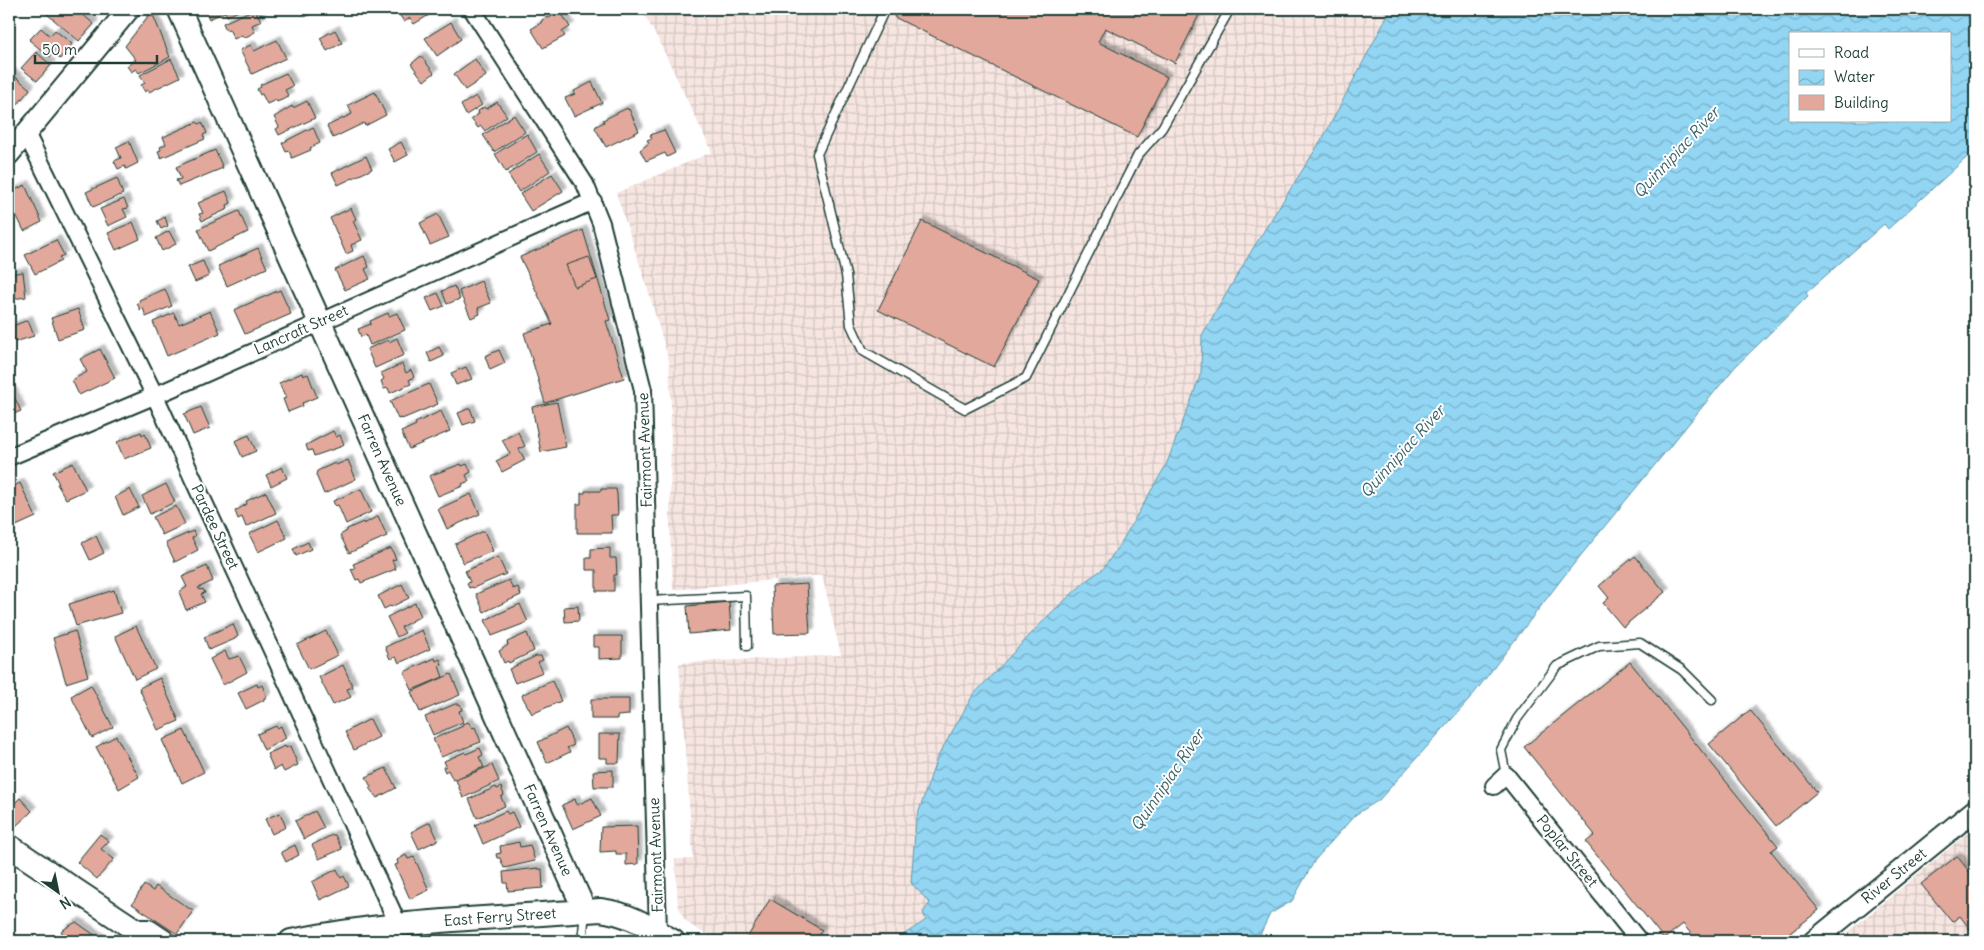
<svg xmlns="http://www.w3.org/2000/svg" width="1984" height="950" font-family="Delius,sans-serif">
<defs>
<pattern id="industrial-grid" width="8" height="8" patternUnits="userSpaceOnUse" patternTransform="scale(1.25)"><rect width="8" height="8" fill="#f6e5e1"/><path d="M0 4h8M4 0v8" fill="none" stroke="#d2c5c2"/></pattern>
<pattern id="water-waves" width="16" height="10" patternUnits="userSpaceOnUse" patternTransform="scale(1.25)"><rect width="16" height="10" fill="#92d6f4"/><path d="M0 5q4-4 8 0t8 0" fill="none" stroke="#77afc6"/></pattern>
<filter id="shadow"><feDropShadow dx="4.5" dy="-4.5" stdDeviation="1" flood-color="#0004"/></filter>
</defs>
<rect width="100%" height="100%" fill="#fff"/>
<filter id="ink" filterUnits="userSpaceOnUse"><feTurbulence type="fractalNoise" baseFrequency=".02" numOctaves="2"/><feDisplacementMap in="SourceGraphic" scale="10" xChannelSelector="R" yChannelSelector="G"/><feConvolveMatrix kernelMatrix="1 2 1 2 8 2 1 2 1" color-interpolation-filters="sRGB"/></filter>
<g filter="url(#ink)">
<path fill="url(#industrial-grid)" d="M 641,9 L 1391,9 L 1324,136 L 1202,335 L 1201,373 L 1190,403 L 1166,465 L 1122,541 L 1103,569 L 1051,613 L 973,695 L 937,758 L 916,820 L 930,903 L 926,920 L 894,941 L 718,941 L 692,926 L 684,919 L 678,905 L 675,859 L 693,859 L 679,663 L 841,655 L 822,575 L 673,590 L 670,526 L 671,405 L 669,361 L 645,280 L 616,193 L 712,152 L 658,39 Z
M 1975,827 L 1975,941 L 1837,941 Z"/>
<path fill="url(#water-waves)" stroke="#6499a7" fill-rule="evenodd" d="M 1391,9 L 1975,9 L 1975,150 L 1888,229 L 1884,224 L 1806,293 L 1808,296 L 1735,367 L 1564,576 L 1469,700 L 1379,800 L 1355,815 L 1315,860 L 1292,901 L 1270,914 L 1257,941 L 894,941 L 926,920 L 923,912 L 930,903 L 911,883 L 916,820 L 937,758 L 973,695 L 1051,613 L 1087,580 L 1103,569 L 1122,541 L 1166,465 L 1190,403 L 1201,373 L 1202,335 L 1255,245 L 1324,136 ZM 1790,34 L 1950,34 L 1950,121 L 1790,121 Z"/>
<path fill="#e1a89b" stroke="#1f3d34" filter="url(#shadow)" d="M 41,9 L 76,9 L 94,24 L 79,41 Z
M 205,9 L 244,9 L 227,16 L 225,12 L 209,19 Z
M 255,9 L 261,21 L 252,25 L 255,32 L 244,38 L 242,35 L 234,39 L 229,29 L 226,30 L 223,23 Z
M 300,9 L 321,9 L 305,17 Z
M 401,9 L 439,9 L 414,24 L 410,18 L 404,22 L 397,11 Z
M 897,9 L 1202,9 L 1175,63 L 1105,28 L 1098,42 L 1167,77 L 1137,137 L 894,17 Z
M 560,11 L 570,27 L 562,32 L 565,36 L 543,48 L 531,29 L 541,23 L 542,20 L 547,17 L 549,18 Z
M 149,15 L 154,17 L 170,57 L 139,73 L 136,69 L 131,72 L 127,66 L 136,60 L 125,46 Z
M 451,22 L 461,39 L 437,56 L 425,38 Z
M 41,28 L 50,36 L 55,30 L 72,44 L 60,59 L 53,53 L 50,57 L 29,40 Z
M 335,30 L 342,43 L 327,51 L 320,38 Z
M 277,40 L 286,58 L 252,74 L 240,50 L 251,45 L 254,51 Z
M 36,52 L 51,65 L 37,81 L 21,68 Z
M 421,56 L 434,73 L 424,81 L 411,64 Z
M 171,59 L 180,77 L 149,92 L 148,90 L 145,92 L 141,85 L 145,83 L 140,75 Z
M 475,59 L 486,76 L 465,90 L 454,74 Z
M 11,73 L 30,89 L 17,105 L 9,98 L 9,76 Z
M 286,73 L 293,86 L 285,90 L 289,97 L 277,102 L 276,100 L 267,104 L 262,94 L 260,95 L 257,89 L 261,87 L 260,85 Z
M 592,82 L 602,103 L 574,116 L 565,98 L 575,94 L 574,91 Z
M 375,92 L 386,115 L 365,126 L 364,123 L 333,138 L 327,126 L 352,114 L 348,105 Z
M 476,96 L 482,105 L 466,115 L 461,105 Z
M 307,101 L 315,118 L 279,135 L 276,129 L 279,127 L 274,117 L 292,106 L 293,108 Z
M 497,102 L 507,116 L 485,131 L 481,126 L 478,128 L 471,119 L 479,114 L 478,111 L 484,107 L 486,109 Z
M 627,108 L 628,110 L 629,109 L 639,131 L 606,147 L 595,128 L 596,126 L 604,122 L 603,120 Z
M 514,115 L 525,132 L 494,152 L 483,135 Z
M 197,122 L 199,124 L 202,122 L 207,133 L 203,135 L 205,139 L 161,158 L 158,151 L 161,150 L 160,147 L 166,144 L 163,137 Z
M 313,127 L 320,143 L 310,148 L 311,150 L 292,158 L 289,151 L 286,152 L 282,143 Z
M 664,130 L 675,153 L 667,157 L 665,153 L 646,161 L 640,150 L 649,143 L 647,140 L 652,138 L 650,135 Z
M 527,134 L 537,152 L 506,172 L 495,154 Z
M 129,141 L 138,163 L 126,169 L 125,166 L 118,169 L 114,161 L 121,158 L 116,147 Z
M 401,142 L 408,155 L 395,162 L 388,149 Z
M 215,150 L 223,168 L 179,186 L 176,180 L 181,179 L 176,167 Z
M 539,154 L 550,171 L 519,192 L 508,174 Z
M 366,156 L 372,169 L 338,185 L 332,173 Z
M 552,174 L 563,191 L 531,211 L 520,194 Z
M 117,178 L 123,194 L 93,207 L 86,192 Z
M 25,185 L 42,222 L 24,231 L 9,200 L 9,193 Z
M 226,191 L 231,203 L 227,205 L 228,209 L 202,221 L 199,214 L 203,213 L 198,203 Z
M 124,199 L 128,208 L 123,209 L 127,217 L 108,226 L 100,209 Z
M 351,208 L 356,219 L 353,221 L 362,240 L 351,245 L 353,251 L 346,254 L 330,218 Z
M 239,211 L 248,232 L 208,251 L 198,229 Z
M 438,214 L 449,237 L 430,245 L 420,223 Z
M 165,217 L 168,226 L 161,229 L 157,221 Z
M 922,221 L 1039,279 L 994,367 L 878,310 Z
M 133,222 L 140,239 L 116,250 L 108,233 Z
M 583,230 L 610,320 L 606,321 L 624,378 L 545,403 L 524,333 L 552,324 L 520,257 Z
M 169,231 L 176,244 L 162,251 L 156,238 Z
M 56,240 L 64,255 L 59,257 L 61,261 L 35,274 L 25,255 Z
M 258,248 L 267,268 L 227,286 L 218,266 Z
M 364,256 L 369,267 L 365,269 L 370,279 L 345,290 L 335,270 Z
M 589,257 L 597,279 L 575,287 L 566,265 Z
M 203,261 L 209,276 L 195,282 L 188,267 Z
M 23,272 L 26,297 L 12,299 L 9,274 Z
M 481,281 L 491,303 L 478,308 L 480,314 L 471,318 L 459,291 Z
M 454,286 L 460,299 L 447,304 L 442,291 Z
M 165,289 L 172,306 L 146,317 L 143,308 L 140,310 L 137,303 L 140,302 L 139,300 Z
M 280,290 L 291,314 L 245,334 L 234,310 Z
M 438,293 L 444,306 L 432,311 L 426,298 Z
M 78,309 L 85,330 L 58,339 L 51,318 Z
M 210,311 L 220,333 L 167,356 L 153,322 L 174,313 L 179,324 Z
M 388,313 L 389,316 L 397,313 L 405,330 L 370,345 L 366,335 L 361,337 L 358,329 L 371,324 L 370,321 Z
M 28,320 L 34,336 L 15,342 L 10,327 Z
M 397,338 L 404,355 L 375,368 L 367,349 L 388,340 L 389,342 Z
M 439,347 L 444,356 L 431,362 L 427,353 Z
M 100,349 L 115,378 L 79,395 L 72,380 L 87,372 L 80,359 Z
M 499,350 L 505,363 L 490,370 L 485,356 Z
M 402,364 L 406,373 L 411,370 L 414,377 L 409,380 L 411,384 L 390,393 L 388,388 L 384,389 L 381,381 L 384,379 L 381,373 Z
M 466,367 L 472,379 L 456,385 L 451,373 Z
M 302,373 L 303,376 L 308,374 L 317,397 L 302,403 L 303,406 L 288,412 L 283,399 L 286,398 L 279,383 Z
M 429,384 L 438,404 L 402,419 L 401,418 L 398,419 L 390,401 Z
M 12,392 L 21,411 L 9,416 L 9,393 Z
M 557,402 L 566,447 L 541,452 L 532,407 Z
M 201,407 L 210,428 L 193,435 L 184,414 Z
M 470,408 L 475,421 L 463,425 L 458,413 Z
M 441,411 L 450,431 L 409,449 L 401,432 L 416,425 L 415,423 Z
M 333,431 L 336,437 L 340,435 L 344,444 L 340,447 L 314,456 L 312,450 L 308,451 L 306,445 Z
M 141,432 L 142,435 L 145,433 L 151,448 L 124,459 L 117,442 Z
M 518,432 L 525,446 L 519,449 L 525,460 L 502,472 L 496,461 L 510,454 L 502,440 Z
M 249,435 L 256,451 L 242,457 L 235,441 Z
M 348,460 L 356,479 L 324,494 L 316,475 L 317,471 L 335,463 L 336,465 Z
M 73,463 L 86,490 L 66,499 L 57,484 L 59,484 L 53,472 Z
M 461,464 L 462,466 L 467,464 L 471,472 L 466,475 L 469,481 L 462,484 L 463,486 L 438,496 L 429,476 Z
M 282,467 L 287,478 L 271,486 L 266,475 Z
M 20,483 L 36,517 L 16,526 L 9,510 L 9,489 Z
M 166,484 L 175,502 L 150,514 L 142,496 Z
M 130,489 L 139,507 L 123,515 L 115,497 Z
M 361,489 L 371,512 L 346,524 L 338,505 L 335,506 L 333,501 Z
M 601,489 L 616,489 L 617,494 L 618,515 L 611,515 L 612,533 L 577,533 L 577,504 L 581,504 L 581,493 L 585,493 L 585,491 L 601,491 Z
M 266,492 L 276,513 L 246,527 L 242,517 L 238,519 L 235,511 L 247,504 L 246,501 Z
M 471,494 L 480,514 L 447,529 L 438,509 Z
M 176,506 L 185,524 L 162,535 L 153,517 Z
M 378,516 L 387,536 L 349,553 L 340,535 L 347,531 L 347,529 L 363,522 L 364,524 Z
M 278,520 L 287,538 L 258,552 L 249,534 Z
M 193,531 L 195,536 L 192,538 L 198,550 L 175,562 L 166,543 Z
M 484,531 L 493,551 L 463,563 L 455,544 Z
M 96,536 L 104,553 L 90,560 L 82,543 Z
M 308,542 L 311,549 L 296,556 L 293,549 Z
M 391,548 L 396,559 L 392,560 L 396,569 L 361,583 L 359,579 L 356,580 L 351,569 L 355,568 L 353,564 Z
M 610,548 L 610,558 L 616,558 L 617,575 L 614,575 L 614,591 L 596,591 L 596,570 L 586,570 L 586,558 L 591,558 L 591,549 Z
M 1635,556 L 1665,592 L 1623,627 L 1603,603 L 1609,598 L 1599,586 Z
M 498,557 L 506,574 L 473,588 L 472,587 L 469,588 L 467,583 L 470,582 L 465,571 Z
M 207,566 L 213,581 L 198,588 L 200,590 L 203,589 L 205,593 L 201,594 L 205,602 L 186,610 L 179,592 L 187,587 L 182,577 Z
M 509,580 L 513,589 L 518,587 L 521,595 L 484,612 L 476,594 Z
M 402,584 L 409,598 L 391,607 L 390,606 L 384,609 L 378,596 Z
M 807,584 L 810,633 L 774,634 L 772,586 Z
M 114,590 L 121,613 L 76,626 L 69,604 Z
M 729,602 L 731,630 L 689,634 L 687,606 Z
M 415,603 L 421,616 L 401,627 L 405,633 L 397,637 L 387,617 Z
M 520,604 L 528,622 L 492,636 L 485,620 Z
M 578,606 L 579,621 L 565,622 L 564,607 Z
M 233,624 L 238,636 L 235,638 L 235,639 L 209,650 L 204,637 Z
M 136,626 L 156,669 L 135,679 L 115,636 Z
M 422,630 L 430,649 L 399,663 L 396,657 L 390,659 L 385,647 Z
M 75,631 L 88,676 L 66,683 L 53,638 Z
M 326,631 L 338,655 L 309,669 L 297,645 Z
M 527,633 L 534,651 L 509,663 L 508,661 L 504,663 L 499,651 L 508,645 L 507,642 Z
M 593,636 L 622,636 L 622,658 L 599,659 L 599,647 L 593,647 Z
M 225,651 L 229,659 L 239,656 L 247,672 L 223,685 L 210,659 Z
M 536,656 L 541,656 L 543,660 L 538,662 L 543,672 L 515,683 L 509,669 Z
M 435,658 L 436,661 L 440,659 L 442,665 L 439,666 L 443,677 L 412,690 L 404,672 Z
M 1630,662 L 1778,846 L 1771,851 L 1819,910 L 1780,941 L 1697,941 L 1683,924 L 1664,939 L 1586,842 L 1595,835 L 1524,747 Z
M 343,665 L 353,687 L 347,689 L 351,697 L 333,705 L 319,677 Z
M 451,674 L 460,695 L 420,712 L 411,692 Z
M 160,678 L 179,721 L 158,730 L 139,688 Z
M 552,681 L 561,701 L 532,714 L 522,696 L 523,694 Z
M 257,684 L 258,687 L 262,685 L 267,697 L 264,698 L 264,700 L 246,709 L 238,693 Z
M 91,685 L 113,727 L 92,738 L 71,696 Z
M 591,699 L 629,699 L 629,715 L 617,716 L 617,719 L 591,719 Z
M 455,704 L 460,704 L 462,710 L 459,711 L 463,722 L 433,735 L 425,717 Z
M 1750,710 L 1817,792 L 1776,826 L 1709,744 Z
M 370,719 L 379,737 L 354,750 L 345,732 Z
M 468,722 L 473,728 L 475,727 L 481,742 L 441,757 L 433,739 L 463,726 L 462,724 Z
M 276,726 L 277,728 L 281,726 L 286,738 L 264,750 L 257,734 Z
M 566,728 L 574,745 L 567,748 L 570,752 L 547,763 L 538,742 Z
M 184,730 L 204,772 L 182,783 L 162,740 Z
M 599,734 L 620,734 L 619,763 L 607,763 L 607,758 L 599,758 Z
M 116,736 L 139,777 L 119,789 L 96,747 Z
M 285,746 L 286,748 L 290,746 L 298,765 L 284,772 L 281,766 L 274,770 L 267,754 Z
M 480,748 L 483,755 L 479,757 L 484,767 L 453,780 L 448,770 L 445,772 L 443,767 L 446,766 L 444,761 L 465,752 L 466,754 Z
M 492,765 L 499,781 L 463,798 L 456,780 Z
M 386,768 L 396,788 L 377,798 L 369,788 L 371,787 L 366,777 Z
M 613,770 L 613,787 L 594,787 L 593,771 Z
M 496,787 L 497,789 L 501,787 L 504,795 L 501,797 L 505,806 L 477,818 L 469,799 Z
M 20,798 L 32,811 L 16,826 L 9,818 L 9,809 Z
M 592,798 L 601,816 L 573,829 L 562,805 L 575,799 L 577,805 Z
M 315,811 L 324,828 L 304,839 L 295,821 Z
M 506,811 L 508,814 L 512,812 L 519,827 L 483,844 L 475,825 Z
M 280,813 L 286,827 L 272,834 L 265,819 Z
M 430,822 L 438,840 L 419,849 L 411,832 Z
M 637,826 L 638,864 L 626,865 L 626,854 L 616,854 L 616,851 L 600,852 L 601,827 Z
M 100,834 L 109,841 L 101,849 L 114,859 L 97,879 L 77,862 Z
M 332,835 L 335,835 L 342,849 L 319,859 L 312,845 Z
M 519,842 L 520,847 L 530,845 L 535,861 L 504,868 L 500,858 L 497,858 L 496,854 L 501,853 L 500,846 Z
M 295,845 L 299,855 L 286,862 L 281,852 Z
M 406,855 L 408,859 L 414,857 L 429,890 L 410,899 L 395,865 L 398,864 L 397,860 Z
M 1957,856 L 1975,879 L 1975,936 L 1960,916 L 1952,922 L 1921,884 Z
M 538,868 L 538,869 L 542,869 L 543,888 L 508,891 L 507,883 L 504,883 L 503,872 Z
M 337,869 L 341,878 L 344,876 L 349,886 L 320,900 L 312,882 Z
M 144,885 L 153,891 L 156,886 L 193,911 L 177,934 L 132,904 Z
M 770,899 L 822,930 L 815,941 L 752,941 L 747,938 Z
M 76,922 L 103,941 L 67,941 L 61,931 Z"/>
<g fill="none" stroke-linecap="round" stroke-linejoin="round">
<g stroke="#1f3d34" stroke-width="11">
<path id="service" d="M 885,9 L 817,154 L 846,275 L 851,325 L 863,351 L 965,409 L 1026,378 L 1138,155 L 1162,128 L 1230,9
M 649,601 L 746,596 L 747,646
M 1506,775 L 1501,750 L 1517,719 L 1557,666 L 1599,646 L 1640,643 L 1682,670 L 1712,700
M 582,941 L 585,913"/>
</g>
<g stroke="#1f3d34" stroke-width="20">
<path id="minor" d="M 472,9 L 585,184 L 601,223 L 643,390 L 658,932
M 26,133 L 155,396 L 398,924
M 9,457 L 168,390 L 593,201
M 1494,786 L 1506,775 L 1639,941"/>
</g>
<g stroke="#1f3d34" stroke-width="24">
<path id="tertiary" d="M 9,154 L 129,9
M 1814,941 L 1975,810"/>
</g>
<g stroke="#1f3d34" stroke-width="26">
<path id="secondary" d="M 179,9 L 585,911
M 9,846 L 137,931 L 143,941
M 137,931 L 148,931 L 163,941
M 291,941 C 393,920 496,918 600,910 C 628,913 649,927 673,941"/>
</g>
<use href="#service" stroke="#fff" stroke-width="8"/>
<use href="#minor" stroke="#fff" stroke-width="16"/>
<use href="#tertiary" stroke="#fff" stroke-width="20"/>
<use href="#secondary" stroke="#fff" stroke-width="22"/>
</g>
</g>
<g text-anchor="middle" stroke-width="4" stroke-linejoin="round" paint-order="stroke">
<g font-size="15" fill="#1f3d34" stroke="#fff">
<text transform="translate(301 330) rotate(-24)" y="5">Lancraft Street</text>
<text transform="translate(645 450) rotate(-92)" y="5">Fairmont Avenue</text>
<text transform="translate(382 460) rotate(66)" y="5">Farren Avenue</text>
<text transform="translate(215 527) rotate(65)" y="5">Pardee Street</text>
<text transform="translate(548 830) rotate(66)" y="5">Farren Avenue</text>
<text transform="translate(1567 851) rotate(51)" y="5">Poplar Street</text>
<text transform="translate(656 855) rotate(-92)" y="5">Fairmont Avenue</text>
<text transform="translate(1894 876) rotate(-39)" y="5">River Street</text>
<text transform="translate(500 917) rotate(-4)" y="5">East Ferry Street</text>
</g>
<g font-size="16" font-style="italic" fill="#3c6364" stroke="#fff">
<text transform="translate(1676 152) rotate(-47)" y="6">Quinnipiac River</text>
<text transform="translate(1402 451) rotate(-48)" y="6">Quinnipiac River</text>
<text transform="translate(1167 780) rotate(-56)" y="6">Quinnipiac River</text>
</g>
</g>
<rect width="1984" height="950" fill="none" stroke="#fff" stroke-width="30"/>
<rect x="15" y="15" width="1954" height="920" fill="none" stroke="#1f3d34" stroke-width="2" filter="url(#ink)"/>
<rect x="1789" y="32" width="162" height="90" fill="#ffffff" stroke="#a5b1ae"/>
<rect x="1799" y="49" width="25" height="8" fill="#ffffff" stroke="#a5b1ae"/>
<text x="1834" y="58" font-size="15" fill="#1f3d34">Road</text>
<rect x="1799" y="70" width="25" height="15" fill="url(#water-waves)" stroke="#a5b1ae"/>
<text x="1834" y="82" font-size="15" fill="#1f3d34">Water</text>
<rect x="1799" y="95" width="25" height="15" fill="#e1a89b" stroke="#a5b1ae"/>
<text x="1834" y="108" font-size="15" fill="#1f3d34">Building</text>
<g transform="translate(58 892) rotate(147)" stroke="#ffffff" stroke-width="4" paint-order="stroke">
<path d="M0-4L9 19L0 12L-9 19Z" fill="#1f3d34"/>
<text y="-8" font-size="14" font-weight="bold" text-anchor="middle" fill="#1f3d34">N</text>
</g>
<path d="M35 55v8h122v-8" fill="none" stroke="#1f3d34" stroke-width="2.5"/>
<text x="42" y="55" font-size="15" fill="#1f3d34" stroke="#ffffff" stroke-width="4" paint-order="stroke">50 m</text>
</svg>
